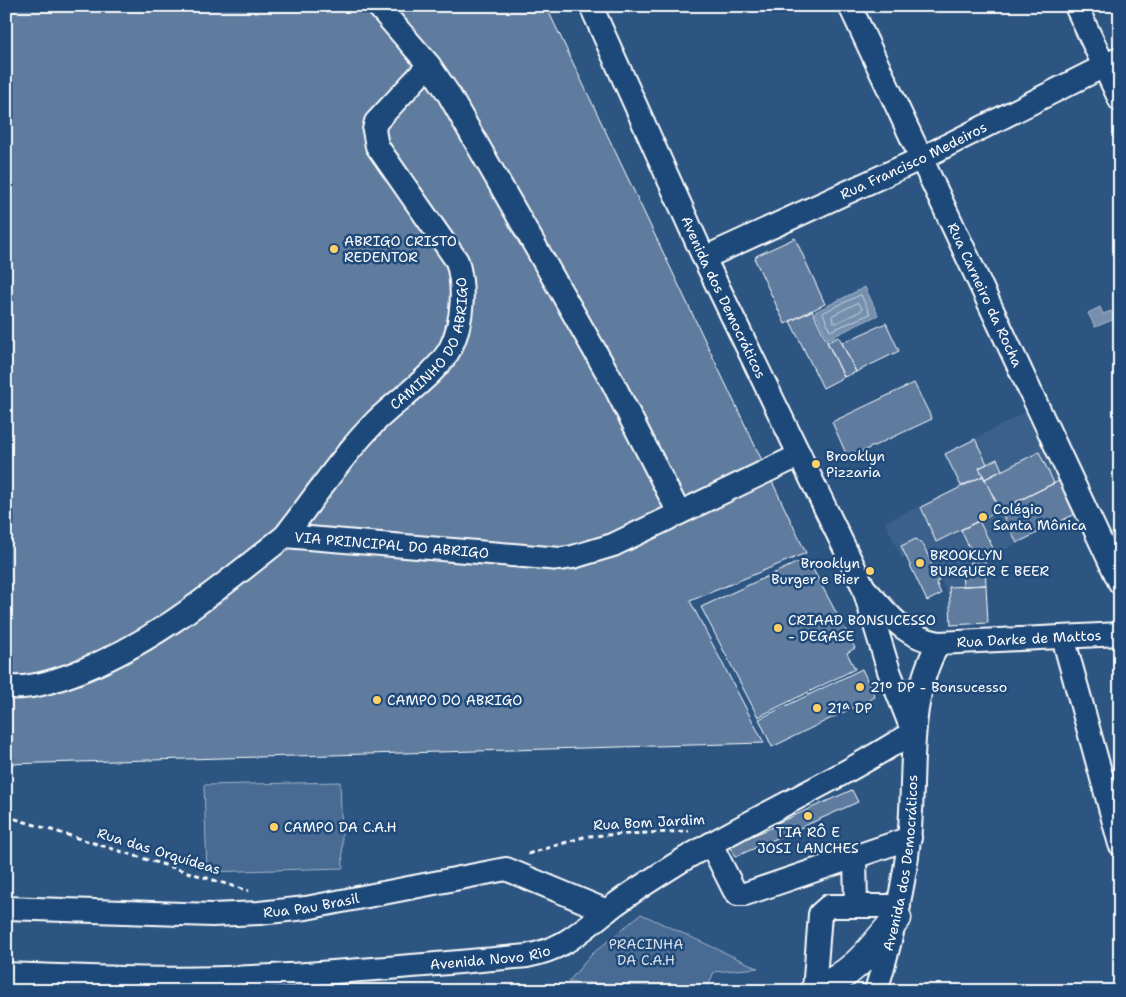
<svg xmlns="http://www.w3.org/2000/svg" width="1126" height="997" font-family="'Shantell Sans',sans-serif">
<rect width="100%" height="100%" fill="#2c5582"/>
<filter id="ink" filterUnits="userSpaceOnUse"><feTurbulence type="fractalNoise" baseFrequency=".02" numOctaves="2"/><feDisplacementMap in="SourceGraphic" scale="10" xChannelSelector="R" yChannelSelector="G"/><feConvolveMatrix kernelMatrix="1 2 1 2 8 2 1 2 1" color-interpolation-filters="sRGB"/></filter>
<g filter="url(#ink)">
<path fill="#3b618b" d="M 1030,410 L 1079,512 L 985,560 L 988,623 L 951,625 L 950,599 L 926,549 L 902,559 L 885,522 L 961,487 L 945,454 Z"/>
<path fill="#486b92" stroke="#a4b5c8" d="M 340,782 L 343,868 L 207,872 L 204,785 Z
M 641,914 L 758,968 L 714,972 L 707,989 L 568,982 L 592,954 Z"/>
<path fill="#748fad" stroke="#acbcce" d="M 865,287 L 878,315 L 828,339 L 815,312 Z
M 1100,307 L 1103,314 L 1111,311 L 1115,319 L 1095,327 L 1088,313 Z"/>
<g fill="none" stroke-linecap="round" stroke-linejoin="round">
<path stroke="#c7d2de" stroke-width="1" d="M 861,295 L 870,314 L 830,331 L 823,313 Z
M 858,303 L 862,308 L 861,311 L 836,323 L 833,322 L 832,316 Z"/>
</g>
<path fill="#5e7c9f" stroke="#fff" d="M 6,6 L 546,6 L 806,553 L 690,601 L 764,743 L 6,764 Z
M 795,238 L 825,304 L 785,324 L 755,260 L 756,256 Z
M 812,310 L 844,377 L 823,388 L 790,321 Z
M 886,323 L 899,351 L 856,372 L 842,343 Z
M 839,337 L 856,372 L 844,377 L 827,342 Z
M 914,383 L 932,419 L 848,458 L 832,422 Z
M 975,439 L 987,464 L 979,468 L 983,476 L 961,486 L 945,454 Z
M 1039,452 L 1054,483 L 1000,510 L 985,479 Z
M 997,459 L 1002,470 L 985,479 L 979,468 Z
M 983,476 L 1000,510 L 936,542 L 921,507 Z
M 1063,479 L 1079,512 L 1017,543 L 1000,510 Z
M 979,521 L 996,554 L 985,560 L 986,585 L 963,586 L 962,568 L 975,560 L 961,530 Z
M 916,539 L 923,544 L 939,581 L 936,582 L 941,594 L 927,601 L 901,546 Z
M 807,558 L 855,648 L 847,653 L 855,669 L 758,717 L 701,607 Z
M 986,585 L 988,623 L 951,625 L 949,587 Z
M 862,669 L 875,697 L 772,747 L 759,719 Z
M 852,790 L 858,802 L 735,857 L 730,845 L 776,826 L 775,824 Z"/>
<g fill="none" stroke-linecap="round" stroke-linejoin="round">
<g stroke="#fff" stroke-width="26">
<g id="minor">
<path d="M 378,6 L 429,65 L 448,93 L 612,381 L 679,513"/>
<path id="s1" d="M 591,6 L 704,258 L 863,586 L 889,671 L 913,732"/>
<path id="s2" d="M 850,6 L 1120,583"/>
<path d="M 1076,6 L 1120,100"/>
<path id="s3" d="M 704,258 L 922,158 L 1120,58"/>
<path id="s4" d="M 285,536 C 314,498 342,456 375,422 C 397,400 438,373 451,347 C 463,321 465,288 457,261 L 377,146 L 374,130 L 376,122 L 429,65"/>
<path id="s5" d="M 865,589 C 890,615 902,636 939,643 L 1120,634"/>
<path d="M 1063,637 L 1120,844"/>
<path id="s6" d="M 6,687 C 30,689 51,682 73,674 C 156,643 216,590 285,536 L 560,559 L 573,557 L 613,545 L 800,455"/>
<path d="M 711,844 L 734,890 L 738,894 L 745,894 L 910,838"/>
<path d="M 855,857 L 856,906"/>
<path id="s7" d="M 6,908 L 212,915 L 259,913 L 306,908 L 506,869 L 607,911"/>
<path id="s8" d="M 6,974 C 88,977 170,981 252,977 C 344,973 435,964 527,956 C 566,948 578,933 608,910 C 631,892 656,877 681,861 C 757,816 838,780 913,732"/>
<path d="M 814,991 L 820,914 L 829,906 L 899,906"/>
<path id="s9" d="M 876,991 C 891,941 904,891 909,839 C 916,777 905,699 939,643"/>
</g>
</g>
<g stroke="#fff" stroke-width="31">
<path id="highway" d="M 814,991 C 855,973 870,951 897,918"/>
</g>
<path stroke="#fff" stroke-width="3" stroke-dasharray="5 4" stroke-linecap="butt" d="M 6,816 L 249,891
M 528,854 L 587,836 L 689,831"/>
<use href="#minor" stroke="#1f4a7a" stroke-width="22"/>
<use href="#highway" stroke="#1f4a7a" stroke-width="28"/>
</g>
</g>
<g fill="#ffd166" stroke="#1f4a7a" stroke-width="2">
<circle cx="334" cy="249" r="5"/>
<circle cx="816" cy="464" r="5"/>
<circle cx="983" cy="517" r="5"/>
<circle cx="920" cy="563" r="5"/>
<circle cx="870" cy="571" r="5"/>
<circle cx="778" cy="628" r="5"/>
<circle cx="860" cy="687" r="5"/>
<circle cx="377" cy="700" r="5"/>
<circle cx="817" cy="708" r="5"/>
<circle cx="808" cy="816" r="5"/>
<circle cx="274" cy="827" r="5"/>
</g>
<g text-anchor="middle" stroke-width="5" stroke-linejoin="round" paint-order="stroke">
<g font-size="14" fill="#fff" stroke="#1f4a7a">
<text dy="5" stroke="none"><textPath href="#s3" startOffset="231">Rua Francisco Medeiros</textPath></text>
<text dy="5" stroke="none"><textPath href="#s2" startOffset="319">Rua Carneiro da Rocha</textPath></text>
<text dy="5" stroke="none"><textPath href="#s1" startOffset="320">Avenida dos Democráticos</textPath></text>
<text dy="5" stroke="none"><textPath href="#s4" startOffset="246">CAMINHO DO ABRIGO</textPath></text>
<text dy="5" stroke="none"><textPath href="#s6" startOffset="430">VIA PRINCIPAL DO ABRIGO</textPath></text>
<text dy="5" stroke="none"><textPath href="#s5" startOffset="184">Rua Darke de Mattos</textPath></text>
<text transform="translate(649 822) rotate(-3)" y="5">Rua Bom Jardim</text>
<text transform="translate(159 851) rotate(17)" y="5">Rua das Orquídeas</text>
<text dy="5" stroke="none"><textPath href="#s9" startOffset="131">Avenida dos Democráticos</textPath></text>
<text dy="5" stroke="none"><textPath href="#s7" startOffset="306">Rua Pau Brasil</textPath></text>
<text dy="5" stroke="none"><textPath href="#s8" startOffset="485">Avenida Novo Rio</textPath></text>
</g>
<g font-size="14" fill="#fff" stroke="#1f4a7a" text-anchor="start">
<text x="344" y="246">ABRIGO CRISTO<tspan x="344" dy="16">REDENTOR</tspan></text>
<text x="826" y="461">Brooklyn<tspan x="826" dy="16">Pizzaria</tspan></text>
<text x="993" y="514">Colégio<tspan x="993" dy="16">Santa Mônica</tspan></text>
<text x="930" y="560">BROOKLYN<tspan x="930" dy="16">BURGUER E BEER</tspan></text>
<text x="860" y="568" text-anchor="end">Brooklyn<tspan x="860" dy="16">Burger e Bier</tspan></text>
<text x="788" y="625">CRIAAD BONSUCESSO<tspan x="788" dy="16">- DEGASE</tspan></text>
<text x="870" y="692">21º DP - Bonsucesso</text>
<text x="387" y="705">CAMPO DO ABRIGO</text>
<text x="827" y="713">21ª DP</text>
<text x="284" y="832">CAMPO DA C.A.H</text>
<text x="808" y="837" text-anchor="middle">TIA RÔ E<tspan x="808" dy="16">JOSI LANCHES</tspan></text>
</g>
<g font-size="14" fill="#dae1e9" stroke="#1f4a7a">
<text x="646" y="949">PRACINHA<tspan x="646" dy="16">DA C.A.H</tspan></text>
</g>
</g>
<rect width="1126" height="997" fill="none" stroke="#1f4a7a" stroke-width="25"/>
<rect x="12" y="12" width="1101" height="972" fill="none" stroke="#fff" stroke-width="2" filter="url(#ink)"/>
</svg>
